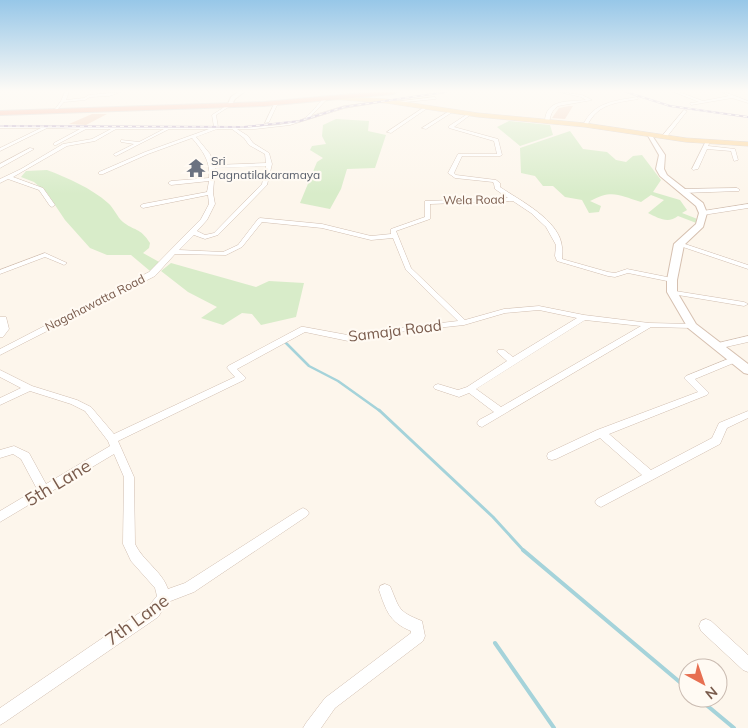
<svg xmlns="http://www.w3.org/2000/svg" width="748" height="728" font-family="Mulish,sans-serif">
<rect width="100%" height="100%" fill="#fdf6ec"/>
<path fill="#d8ecc9" d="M 336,119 L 369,121 L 368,131 L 386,135 L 375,168 L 347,169 L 341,189 L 330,209 L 300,203 L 317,162 L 323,158 L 310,150 L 312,146 L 326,144 L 322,136 L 323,125 Z
M 509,121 L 550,125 L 553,135 L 520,146 L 497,127 Z
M 570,131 L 583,149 L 607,152 L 616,160 L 626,162 L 633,156 L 642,155 L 661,180 L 653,192 L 680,200 L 687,210 L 682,213 L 700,220 L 699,224 L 678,216 C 668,224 658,218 648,213 L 664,200 L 651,195 L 641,202 C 619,195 612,189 590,201 L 601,206 L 599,212 L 589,213 L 582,200 L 565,197 L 553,186 L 543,186 L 535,176 L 521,173 L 520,148 Z
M 47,170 C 68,178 91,188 108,203 C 114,208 117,217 123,222 C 134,231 140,227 150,243 L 149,248 L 143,253 L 161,263 L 150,271 L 131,255 L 107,255 L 90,248 L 65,220 L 47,193 L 34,182 L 21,177 L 26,171 Z
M 171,263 L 256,287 L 269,281 L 304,283 L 296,317 L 261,325 L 252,314 L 242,313 L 223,325 L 201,318 L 217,307 L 188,292 L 161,271 Z"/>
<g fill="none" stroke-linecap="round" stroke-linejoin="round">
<path stroke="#a5d3da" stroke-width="2.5" d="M 285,342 L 309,366 L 338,381 L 380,411"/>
<path stroke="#a5d3da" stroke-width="3" d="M 379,410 L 493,517 L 524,551"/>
<path stroke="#a5d3da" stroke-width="4" d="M 523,550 L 688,689
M 495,643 L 554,728
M 698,698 L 734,728"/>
</g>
<path fill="#f3d5c3" d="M 569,106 L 573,106 L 565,119 L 552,118 L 559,108 Z
M 92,114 L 107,114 L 86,125 L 69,124 Z"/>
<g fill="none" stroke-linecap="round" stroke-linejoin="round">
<g stroke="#d1beb0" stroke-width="1">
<path id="street" d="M 65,92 L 69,92 L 66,100 L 84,98 L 89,95 L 121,92 L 109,96 L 90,97 L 85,100 L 64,102 L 55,112 L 53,112 L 61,101 Z
M 559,92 L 582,95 L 592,100 L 558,106 C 551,111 551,115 549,122 L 545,122 C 545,98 570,102 586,100 L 581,97 Z
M 674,92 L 679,92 L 703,101 L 729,96 L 722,92 C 727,92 742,99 748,101 L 748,103 L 732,98 L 691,105 L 690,103 L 699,102 Z
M 435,97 L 436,99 L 395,103 L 393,102 Z
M 637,97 L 638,99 C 616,103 598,103 587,126 L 583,125 C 594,102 614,101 637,97 Z
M 324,98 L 327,99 L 311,116 L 344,106 L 387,100 L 389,101 L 345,108 L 290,125 L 255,129 L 237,129 L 248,136 L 253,143 L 269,153 L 272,164 L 267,185 L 218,235 L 205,239 L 194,235 L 179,250 L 223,252 L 238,245 L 258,219 L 260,218 L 322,224 L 371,236 L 391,234 L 391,229 L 425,217 L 425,201 L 508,198 L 495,189 L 494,184 L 493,182 L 455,178 L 448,173 L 458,154 L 497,154 L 494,141 L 449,128 L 449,126 L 469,113 L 470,115 L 454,127 L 498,139 L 502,155 L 500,156 L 462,156 L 454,173 L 456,175 L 496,180 L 500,183 L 500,187 C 519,200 560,220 562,247 C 563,251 562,255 562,259 L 608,272 L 615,273 L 627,269 L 672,278 L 676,280 L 672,282 L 628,273 L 615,277 L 608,276 L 557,261 L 555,256 L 556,245 L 546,227 L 531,213 L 513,201 L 430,204 L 430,219 L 396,231 L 411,268 L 465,320 L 504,309 L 539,306 L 584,315 L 649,323 L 692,324 L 696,326 L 692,328 L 651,327 L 482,427 L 479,426 L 477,423 L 479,420 L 494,412 L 469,393 L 459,397 L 435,389 L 433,387 L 435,385 L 438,384 L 458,390 L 467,387 L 507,361 L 497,352 L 498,350 L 504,350 L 513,357 L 577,318 L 539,310 L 505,313 L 464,325 L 399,332 L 353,342 L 305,332 L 237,369 L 246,378 L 244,380 L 118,441 L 134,477 L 135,544 C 143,561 162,571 168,589 L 185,583 L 299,510 L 303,508 L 307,510 L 309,513 L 307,516 L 194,592 L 168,602 L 158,617 L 5,722 L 0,725 L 0,708 L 148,607 L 157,596 L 155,588 L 131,561 L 123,544 L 124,477 L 114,454 L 0,522 L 0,511 L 37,489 L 21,459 L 13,454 L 0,458 L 0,450 L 14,446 L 29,453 L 46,484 L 110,446 L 108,441 L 85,411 L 71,404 L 30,391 L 0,405 L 0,398 L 21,388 L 0,377 L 0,370 L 32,386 L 77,400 L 91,407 L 114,434 L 235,377 L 227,368 L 228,366 L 301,327 L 304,327 L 353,336 L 399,328 L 458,321 L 406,270 L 393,238 L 371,240 L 322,228 L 262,222 L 242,247 L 226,255 L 175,254 L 155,276 L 0,355 L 0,349 L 149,272 L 201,219 L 209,204 L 208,195 L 143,208 L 140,206 L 143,204 L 207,192 L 209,181 L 171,185 L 168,183 L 171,181 L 209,178 C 211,161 202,150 192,138 L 148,154 L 103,174 L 99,174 L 99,172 L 145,152 L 209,129 L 169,129 L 116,156 L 114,155 L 114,154 L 134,144 L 121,142 L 121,140 L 139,142 L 164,129 L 116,129 L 95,141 L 67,146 L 13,177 L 43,188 L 55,205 L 52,207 L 50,206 L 39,190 L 8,179 L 0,183 L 0,179 L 21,169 L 63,144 L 92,139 L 111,129 L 86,129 L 56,145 L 54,145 L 54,143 L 80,129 L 47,128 L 0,151 L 0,148 L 41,128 L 0,128 L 0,126 L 214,127 L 212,115 L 229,104 L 230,106 L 216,115 L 218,127 C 238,127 288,128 305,118 C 311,114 318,104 324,98 ZM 217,129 L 232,129 L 244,138 L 249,145 L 265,154 L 266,163 L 214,165 L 210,154 L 196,137 ZM 266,166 L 262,184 L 214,233 L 205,235 L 197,231 L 207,220 L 215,204 L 213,193 L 215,168 ZM 585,320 L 641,326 L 501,407 L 476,389 Z
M 275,102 L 278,103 L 269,122 L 265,123 Z
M 426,106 L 429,107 L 391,133 L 387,132 Z
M 451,110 L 454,111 L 426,129 L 422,128 Z
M 684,110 L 687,111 L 666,138 L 662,138 L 662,136 Z
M 706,141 L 710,142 L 708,146 L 735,149 L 738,160 L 734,161 L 731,151 L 707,149 L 698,169 L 693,170 L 692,169 Z
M 30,148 L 34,149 L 0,168 L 0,164 Z
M 737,188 L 740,190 L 739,191 L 683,193 L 680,191 L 683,189 Z
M 748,204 L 748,208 L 703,215 L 700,213 L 703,211 Z
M 679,242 L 748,265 L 748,269 L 677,245 L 676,244 Z
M 45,253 L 67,263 L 64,265 L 62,264 L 45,257 L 0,274 L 0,270 Z
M 669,290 L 744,302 L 748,304 L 744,306 L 672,294 L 668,292 Z
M 0,317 L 6,317 L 9,329 L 3,337 L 0,337 Z
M 748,336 L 748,342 L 717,349 L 713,346 L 714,344 Z
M 733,357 L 737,360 L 736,362 L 695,379 L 709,393 L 707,395 L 609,434 L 651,470 L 712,438 L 719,423 L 748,411 L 748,418 L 727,428 L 720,444 L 601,507 L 597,505 L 595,502 L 597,499 L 642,475 L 600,438 L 556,459 L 552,460 L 548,459 L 547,456 L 548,453 L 597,430 L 698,392 L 684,378 L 686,376 Z
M 385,584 L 390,586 C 400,609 397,611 422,621 L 425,636 L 423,641 L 335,708 L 321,728 L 303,728 L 306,723 L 325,698 L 411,633 L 411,631 C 389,622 386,610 379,590 L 380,586 Z
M 706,619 L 711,621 L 748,655 L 748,672 L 743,670 L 701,631 L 699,626 L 701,621 Z"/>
</g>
<g stroke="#d6c0b0" stroke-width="2">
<path id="secondary" d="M 238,92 L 244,92 L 235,99 L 231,106 L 227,106 L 231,97 Z
M 647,134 L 651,134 L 665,155 L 664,169 L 667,175 L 703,203 L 707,213 L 703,227 L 684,245 L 677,280 L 677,292 L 696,324 L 748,364 L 748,374 L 744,373 L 688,328 L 667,292 L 667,280 L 674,244 L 696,224 L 699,213 L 696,206 L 660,176 L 656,169 L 659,155 Z"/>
</g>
<g stroke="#dad1cd" stroke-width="1">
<path id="primary" d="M 331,96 L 386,99 L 478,113 L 585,123 L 686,138 L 748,142 L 748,146 L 686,142 L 585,127 L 478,117 L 386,103 L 329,99 L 328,98 Z"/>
</g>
<g stroke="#dad1cd" stroke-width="2">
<path id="highway" d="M 374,92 L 396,92 L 393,94 L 264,106 L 0,115 L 0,111 L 264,102 Z"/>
</g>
<use href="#street" fill="#fff" fill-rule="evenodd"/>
<use href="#secondary" fill="#fff" fill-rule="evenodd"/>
<use href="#primary" fill="#fbd9a5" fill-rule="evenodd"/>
<use href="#highway" fill="#f7b7a3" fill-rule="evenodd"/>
<g stroke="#b9a8c9" stroke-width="2">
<path id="rail" d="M 626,92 L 670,106 L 748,117
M 0,126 L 244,127 L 300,121 L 344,107 L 446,92"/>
</g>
<use href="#rail" stroke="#fffaf3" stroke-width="1" stroke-dasharray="4" stroke-linecap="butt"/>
</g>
<linearGradient id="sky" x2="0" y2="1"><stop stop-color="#97c7e8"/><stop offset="0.47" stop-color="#fefbf6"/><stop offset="1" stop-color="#fefbf6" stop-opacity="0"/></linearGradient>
<rect width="748" height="194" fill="url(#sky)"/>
<defs>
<g id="temple-bare" transform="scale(1.5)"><path d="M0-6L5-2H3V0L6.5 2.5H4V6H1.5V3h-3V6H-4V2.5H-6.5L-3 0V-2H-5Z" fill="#6b7280" stroke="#fffaf3" stroke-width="2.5" paint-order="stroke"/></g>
</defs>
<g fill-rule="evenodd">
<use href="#temple-bare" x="196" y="168"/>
</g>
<g text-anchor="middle" stroke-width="4.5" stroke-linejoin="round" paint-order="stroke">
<g font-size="12" fill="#5b616d" stroke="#fffaf3" text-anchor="start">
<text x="211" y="165">Sri<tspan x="211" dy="14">Pagnatilakaramaya</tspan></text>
</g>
<g font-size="12" fill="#7a5c4d" stroke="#fffaf3">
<text transform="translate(474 200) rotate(-1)" y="4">Wela Road</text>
<text transform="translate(95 303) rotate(-27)" y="4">Nagahawatta Road</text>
</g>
<g font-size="15" fill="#7a5c4d" stroke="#fffaf3">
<text transform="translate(395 331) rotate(-7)" y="5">Samaja Road</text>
</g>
<g font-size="18" fill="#7a5c4d" stroke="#fffaf3">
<text transform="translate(58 483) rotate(-31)" y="6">5th Lane</text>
<text transform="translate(137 620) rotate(-36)" y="6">7th Lane</text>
</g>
</g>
<g transform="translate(703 683) rotate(140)"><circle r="24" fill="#fffaf3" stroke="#cabbb1"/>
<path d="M0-4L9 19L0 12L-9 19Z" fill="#e76f51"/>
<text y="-8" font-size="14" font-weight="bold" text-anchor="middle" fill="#7a5c4d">N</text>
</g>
</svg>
